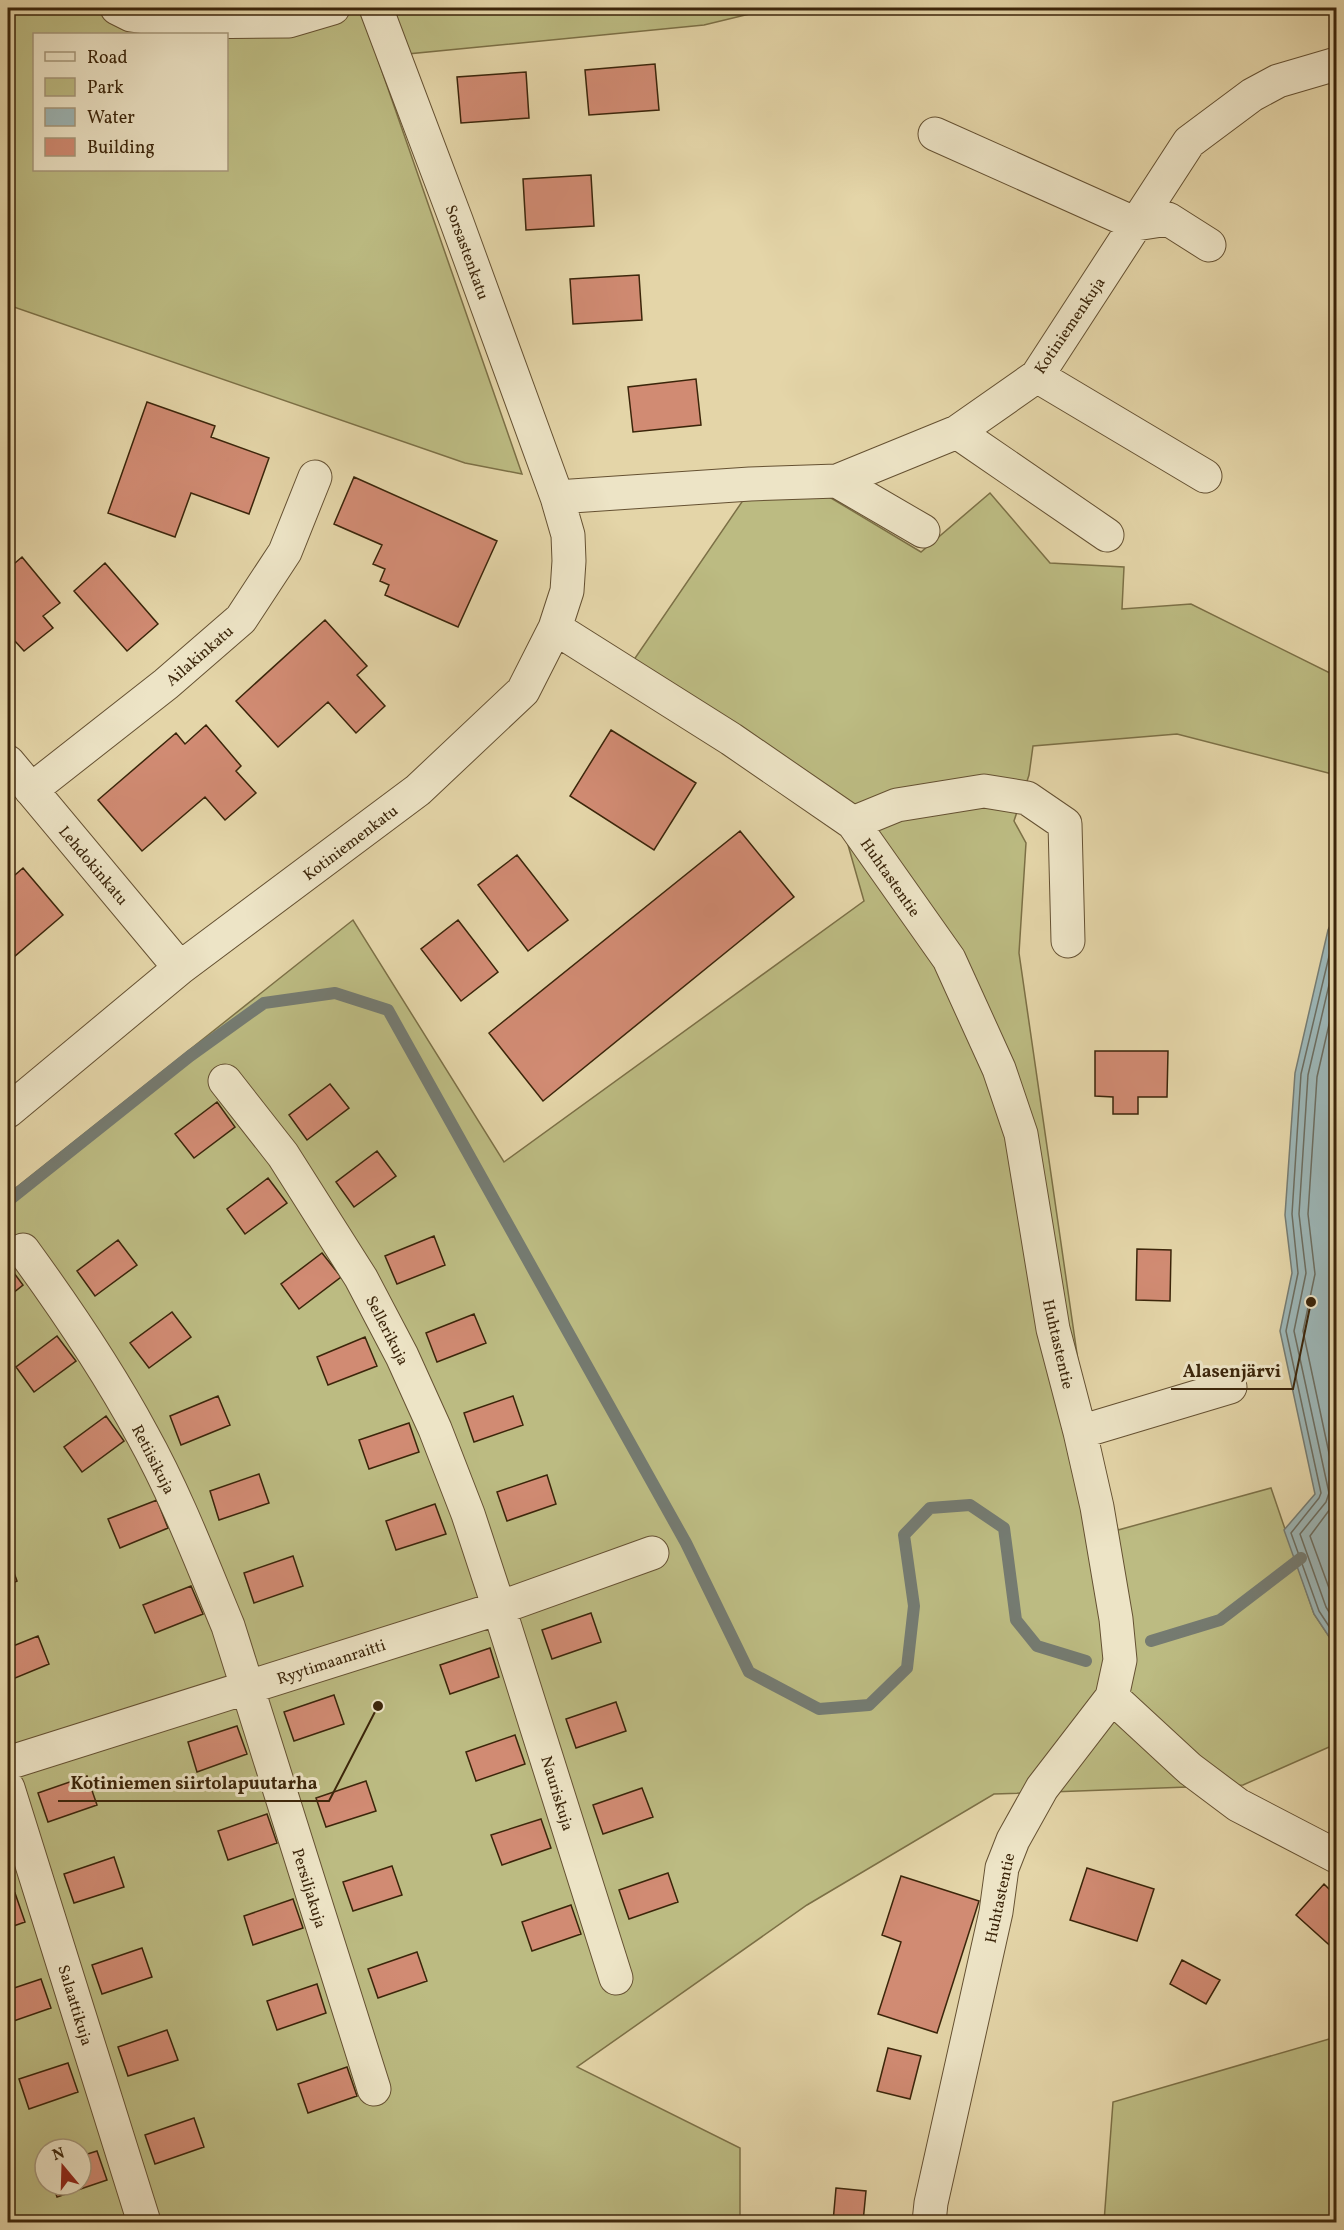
<svg xmlns="http://www.w3.org/2000/svg" width="1344" height="2230" font-family="Vollkorn,serif">
<rect width="100%" height="100%" fill="#e4d5a8"/>
<filter id="stains"><feTurbulence type="fractalNoise" baseFrequency=".00333" numOctaves="4"/><feColorMatrix values="0 0 0 0 .2 0 0 0 0 .09 0 0 0 0 .02 0 0 0 .5 -.17"/></filter>
<radialGradient id="worn" r=".72"><stop offset=".6" stop-color="#630" stop-opacity="0"/><stop offset="1" stop-color="#630" stop-opacity=".3"/></radialGradient>
<path fill="#bcbb82" stroke="#7c7046" stroke-width="1.5" fill-rule="evenodd" d="M 8,8 L 774,8 L 704,25 L 377,57 L 522,474 L 465,463 L 8,305 ZM 34,34 L 226,34 L 226,170 L 34,170 Z
M 759,477 L 831,498 L 921,552 L 990,493 L 1050,563 L 1124,567 L 1122,609 L 1191,604 L 1336,676 L 1336,775 L 1177,734 L 1033,746 L 1029,775 L 1014,821 L 1026,843 L 1019,953 L 1085,1409 L 1118,1530 L 1271,1488 L 1314,1614 L 1336,1647 L 1336,1744 L 1243,1785 L 994,1794 L 807,1905 L 577,2067 L 740,2148 L 740,2222 L 8,2222 L 8,1194 L 353,920 L 504,1162 L 864,901 L 844,831 L 618,683 ZM 45,2149 L 81,2149 L 81,2185 L 45,2185 Z
M 1336,2037 L 1336,2222 L 1104,2222 L 1113,2102 Z"/>
<path fill="#9cb5b5" stroke="#757b71" stroke-width="1.5" d="M 1336,913 L 1336,1647 L 1314,1614 L 1284,1530 L 1315,1494 L 1280,1331 L 1292,1273 L 1285,1215 L 1295,1073 L 1328,930 Z"/>
<g fill="none" stroke-linecap="round" stroke-linejoin="round">
<path stroke="#6c6d60" stroke-width="1.5" d="M 1336,927 L 1301,1074 L 1292,1214 L 1298,1273 L 1286,1331 L 1321,1493 L 1319,1498 L 1291,1533 L 1319,1611 L 1336,1637
M 1336,955 L 1308,1075 L 1299,1214 L 1306,1273 L 1294,1331 L 1329,1493 L 1326,1502 L 1300,1534 L 1326,1607 L 1336,1623
M 1336,994 L 1317,1077 L 1308,1214 L 1315,1274 L 1303,1331 L 1336,1486
M 1336,1501 L 1310,1536 L 1336,1607"/>
<path stroke="#757b71" stroke-width="12" d="M 8,1201 L 190,1056 L 264,1003 L 335,993 L 388,1010 L 686,1543 L 749,1672 L 819,1709 L 869,1705 L 907,1668 L 914,1606 L 904,1535 L 930,1508 L 970,1505 L 1004,1528 L 1016,1620 L 1037,1646 L 1086,1661
M 1151,1641 L 1220,1620 L 1301,1558"/>
</g>
<path fill="#d18b73" stroke="#3b250a" stroke-width="1.5" d="M 655,64 L 659,110 L 589,115 L 585,70 Z
M 526,72 L 529,118 L 461,123 L 457,77 Z
M 591,175 L 594,226 L 526,230 L 523,179 Z
M 639,275 L 642,320 L 573,324 L 570,279 Z
M 696,379 L 701,425 L 633,432 L 628,387 Z
M 147,402 L 215,426 L 211,437 L 269,458 L 249,514 L 191,493 L 175,537 L 108,513 Z
M 354,477 L 497,541 L 458,627 L 385,595 L 389,585 L 380,581 L 385,569 L 373,564 L 382,545 L 334,524 Z
M 22,557 L 60,603 L 43,616 L 53,628 L 24,651 L 14,640 L 8,645 L 8,569 Z
M 105,563 L 158,624 L 127,651 L 74,591 Z
M 325,620 L 367,666 L 357,675 L 385,706 L 356,733 L 328,702 L 278,747 L 236,701 Z
M 206,725 L 241,766 L 236,771 L 256,793 L 225,820 L 205,797 L 142,851 L 98,800 L 176,733 L 185,744 Z
M 611,730 L 696,783 L 654,850 L 570,796 Z
M 740,831 L 794,897 L 543,1101 L 489,1033 Z
M 517,855 L 568,920 L 528,951 L 478,885 Z
M 23,868 L 63,915 L 8,962 L 8,881 Z
M 458,920 L 498,972 L 461,1001 L 421,949 Z
M 1095,1051 L 1168,1051 L 1167,1097 L 1138,1097 L 1138,1114 L 1113,1114 L 1113,1097 L 1095,1096 Z
M 330,1084 L 349,1108 L 307,1140 L 289,1115 Z
M 217,1102 L 235,1127 L 194,1158 L 175,1134 Z
M 377,1151 L 396,1176 L 354,1207 L 336,1182 Z
M 268,1178 L 287,1203 L 245,1234 L 227,1209 Z
M 434,1236 L 445,1265 L 397,1284 L 385,1256 Z
M 118,1240 L 137,1265 L 95,1296 L 77,1271 Z
M 1137,1249 L 1171,1250 L 1170,1301 L 1136,1300 Z
M 322,1253 L 341,1277 L 299,1309 L 281,1284 Z
M 8,1265 L 23,1285 L 8,1297 Z
M 172,1312 L 191,1337 L 149,1368 L 130,1343 Z
M 474,1314 L 486,1343 L 437,1362 L 426,1333 Z
M 57,1336 L 76,1361 L 34,1392 L 16,1367 Z
M 365,1337 L 377,1366 L 328,1385 L 317,1357 Z
M 218,1396 L 230,1425 L 181,1445 L 170,1416 Z
M 513,1396 L 523,1425 L 474,1442 L 464,1413 Z
M 106,1416 L 124,1441 L 82,1472 L 64,1447 Z
M 409,1423 L 419,1452 L 369,1469 L 359,1440 Z
M 259,1474 L 269,1503 L 219,1520 L 210,1491 Z
M 547,1475 L 556,1504 L 507,1521 L 497,1492 Z
M 157,1500 L 168,1528 L 120,1548 L 108,1519 Z
M 435,1504 L 446,1534 L 396,1550 L 386,1521 Z
M 8,1556 L 17,1581 L 8,1585 Z
M 293,1556 L 303,1586 L 254,1603 L 244,1573 Z
M 191,1586 L 203,1614 L 155,1633 L 143,1605 Z
M 591,1613 L 601,1642 L 552,1659 L 542,1630 Z
M 38,1636 L 49,1664 L 8,1681 L 8,1648 Z
M 490,1648 L 499,1677 L 450,1694 L 440,1665 Z
M 334,1695 L 344,1724 L 294,1741 L 284,1712 Z
M 616,1702 L 626,1731 L 576,1748 L 566,1719 Z
M 237,1726 L 247,1754 L 197,1772 L 188,1742 Z
M 515,1735 L 525,1764 L 476,1781 L 466,1752 Z
M 87,1776 L 97,1805 L 48,1822 L 38,1793 Z
M 366,1781 L 376,1811 L 326,1827 L 316,1798 Z
M 642,1788 L 653,1817 L 603,1834 L 593,1805 Z
M 267,1814 L 277,1843 L 228,1860 L 218,1831 Z
M 541,1819 L 551,1848 L 502,1865 L 491,1835 Z
M 114,1857 L 124,1887 L 74,1903 L 64,1874 Z
M 392,1866 L 402,1895 L 353,1911 L 343,1882 Z
M 1087,1868 L 1154,1889 L 1137,1941 L 1070,1920 Z
M 668,1873 L 678,1902 L 629,1919 L 619,1890 Z
M 901,1876 L 979,1901 L 937,2033 L 878,2014 L 901,1942 L 882,1935 Z
M 1324,1884 L 1336,1896 L 1336,1951 L 1296,1915 Z
M 15,1893 L 25,1922 L 8,1928 L 8,1895 Z
M 293,1899 L 303,1928 L 253,1945 L 244,1916 Z
M 571,1905 L 581,1934 L 532,1951 L 522,1922 Z
M 142,1948 L 152,1977 L 102,1994 L 92,1965 Z
M 417,1952 L 427,1981 L 378,1998 L 368,1969 Z
M 1182,1960 L 1220,1980 L 1206,2004 L 1170,1984 Z
M 41,1979 L 51,2008 L 8,2023 L 8,1990 Z
M 317,1984 L 326,2013 L 277,2030 L 267,2001 Z
M 167,2030 L 178,2060 L 128,2076 L 118,2047 Z
M 888,2048 L 921,2056 L 910,2099 L 877,2091 Z
M 68,2063 L 78,2092 L 29,2109 L 19,2079 Z
M 347,2067 L 357,2096 L 308,2113 L 298,2084 Z
M 194,2118 L 204,2147 L 155,2164 L 145,2135 Z
M 97,2151 L 107,2180 L 57,2197 L 53,2185 L 81,2185 L 81,2156 Z
M 836,2188 L 866,2191 L 863,2222 L 833,2222 Z"/>
<g fill="none" stroke-linecap="round" stroke-linejoin="round">
<g stroke="#655132" stroke-width="35">
<path id="minor" d="M 117,8 L 131,15 L 179,22 L 289,21 L 333,8
M 935,134 L 1136,224 L 1168,219 L 1209,245
M 1037,376 L 1205,476
M 957,432 L 1107,535
M 837,481 L 923,531
M 557,497 L 750,484 L 837,481 L 957,432 L 1037,376 L 1189,142 L 1252,95 L 1278,81 L 1336,64
M 555,628 L 731,739 L 853,823 L 949,959 L 999,1069 L 1021,1134 L 1053,1329 L 1080,1432 L 1097,1507 L 1116,1619 L 1120,1660 L 1112,1697 L 1042,1788 L 1013,1840 L 1002,1868 L 996,1912 L 931,2203 L 929,2222
M 8,762 L 180,968
M 31,790 L 166,684 L 241,619 L 285,552 L 315,477
M 853,823 L 897,805 L 984,791 L 1027,798 L 1065,824 L 1068,941
M 225,1081 L 283,1155 L 361,1278 L 402,1356 L 435,1429 L 468,1514 L 499,1608 L 616,1978
M 8,1111 L 180,968 L 418,790 L 523,691 L 555,628 L 567,591 L 569,561 L 568,535 L 557,497 L 456,220 L 376,8
M 23,1250 C 66,1309 107,1369 142,1434 C 176,1495 201,1561 228,1626 L 374,2089
M 1080,1432 L 1230,1387
M 1112,1697 L 1190,1769 L 1238,1805 L 1336,1856
M 8,1763 L 499,1608 L 652,1553
M 8,1788 L 144,2222"/>
</g>
<use href="#minor" stroke="#ede4c6" stroke-width="33"/>
</g>
<g text-anchor="middle" stroke-width="6" stroke-linejoin="round" paint-order="stroke">
<g font-size="16" fill="#3b250a" stroke="#ede4c6">
<text transform="translate(468 252) rotate(70)" y="6">Sorsastenkatu</text>
<text transform="translate(1069 325) rotate(-56)" y="6">Kotiniemenkuja</text>
<text transform="translate(199 655) rotate(-41)" y="6">Ailakinkatu</text>
<text transform="translate(350 842) rotate(-37)" y="6">Kotiniemenkatu</text>
<text transform="translate(94 865) rotate(50)" y="6">Lehdokinkatu</text>
<text transform="translate(891 877) rotate(55)" y="6">Huhtastentie</text>
<text transform="translate(388 1330) rotate(63)" y="6">Sellerikuja</text>
<text transform="translate(1059 1344) rotate(77)" y="6">Huhtastentie</text>
<text transform="translate(154 1459) rotate(63)" y="6">Retiisikuja</text>
<text transform="translate(331 1661) rotate(-18)" y="6">Ryytimaanraitti</text>
<text transform="translate(558 1793) rotate(73)" y="6">Nauriskuja</text>
<text transform="translate(310 1888) rotate(73)" y="6">Persiljakuja</text>
<text transform="translate(999 1898) rotate(-78)" y="6">Huhtastentie</text>
<text transform="translate(76 2005) rotate(73)" y="6">Salaattikuja</text>
</g>
</g>
<path fill="none" stroke="#3b250a" stroke-width="2" d="M1311 1302L1293 1389H1171M378 1706L329 1801H58"/>
<g fill="#3b250a" stroke="#ede4c6" stroke-width="2">
<circle cx="1311" cy="1302" r="6"/>
<circle cx="378" cy="1706" r="6"/>
</g>
<g font-size="18" text-anchor="middle" font-weight="bold" fill="#3b250a" stroke="#ede4c6" stroke-width="6" stroke-linejoin="round" paint-order="stroke">
<text x="1232" y="1377">Alasenjärvi</text>
<text x="194" y="1789">Kotiniemen siirtolapuutarha</text>
</g>
<rect width="1344" height="2230" fill="none" stroke="#e4d5a8" stroke-width="30"/>
<rect x="9" y="9" width="1326" height="2212" fill="none" stroke="#3b250a" stroke-width="3"/>
<rect x="15" y="15" width="1314" height="2200" fill="none" stroke="#3b250a" stroke-width="1.5"/>
<rect x="33" y="33" width="195" height="138" fill="#ede4c6" stroke="#a6987b" stroke-width="1.5"/>
<rect x="45" y="52" width="30" height="9" fill="#ede4c6" stroke="#a6987b" stroke-width="1.5"/>
<text x="87" y="63" font-size="18" fill="#3b250a">Road</text>
<rect x="45" y="78" width="30" height="18" fill="#bcbb82" stroke="#a6987b" stroke-width="1.5"/>
<text x="87" y="93" font-size="18" fill="#3b250a">Park</text>
<rect x="45" y="108" width="30" height="18" fill="#9cb5b5" stroke="#a6987b" stroke-width="1.5"/>
<text x="87" y="123" font-size="18" fill="#3b250a">Water</text>
<rect x="45" y="138" width="30" height="18" fill="#d18b73" stroke="#a6987b" stroke-width="1.5"/>
<text x="87" y="153" font-size="18" fill="#3b250a">Building</text>
<g transform="translate(63 2167) rotate(341)"><circle r="28" fill="#ede4c6" stroke="#a6987b" stroke-width="1.5"/>
<path d="M0-4.5L10 22L0 15L-10 22Z" fill="#8f2418"/>
<text y="-9" font-size="16" font-weight="bold" text-anchor="middle" fill="#3b250a">N</text>
</g>
<rect width="100%" height="100%" filter="url(#stains)"/>
<rect width="100%" height="100%" fill="url(#worn)"/>
</svg>
